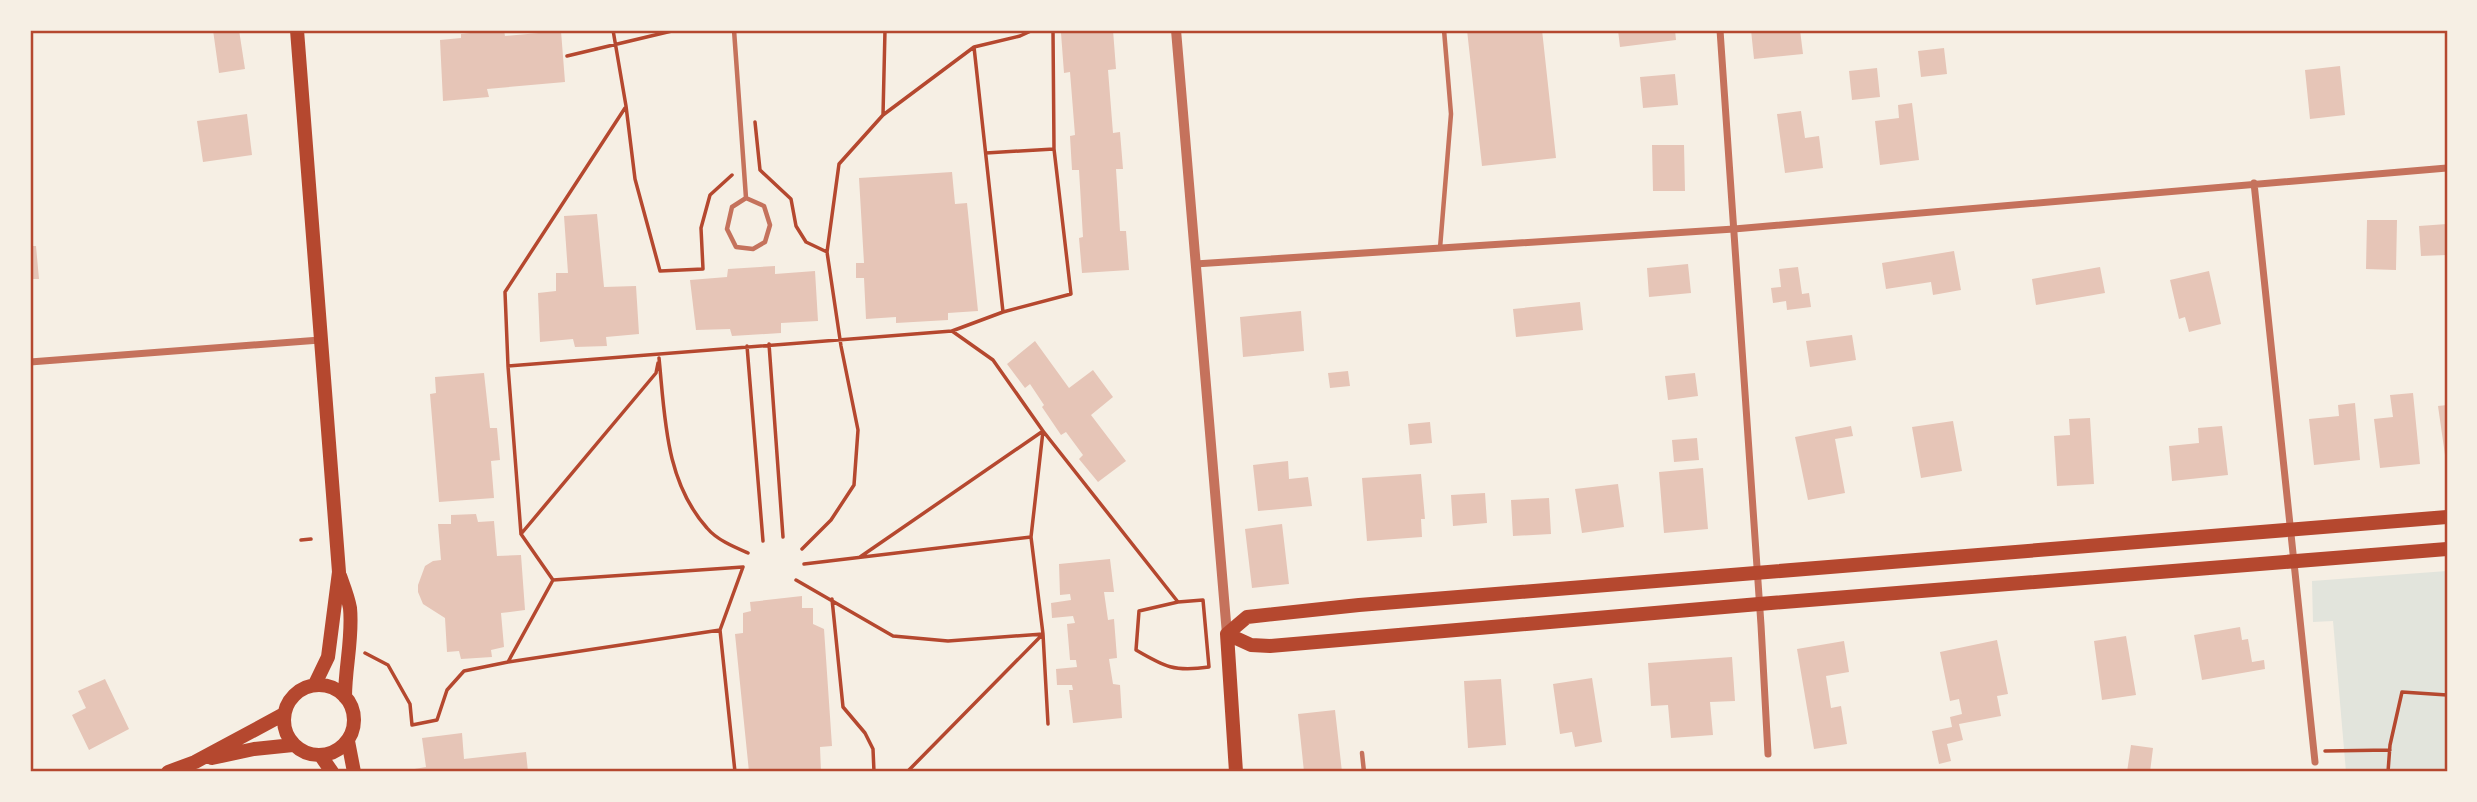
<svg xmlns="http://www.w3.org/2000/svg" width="2477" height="802" font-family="'Asap Condensed',sans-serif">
<rect width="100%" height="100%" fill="#f6efe4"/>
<path fill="#e2e4dc" d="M 2447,571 L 2447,772 L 2346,772 L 2333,621 L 2313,622 L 2312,581 Z"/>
<path fill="#e6c5b7" d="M 213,30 L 239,30 L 245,69 L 219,73 Z
M 499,30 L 504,30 L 505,36 L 561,31 L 565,82 L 487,89 L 489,97 L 443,101 L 440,40 L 461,38 L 461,34 Z
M 1113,30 L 1116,69 L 1108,70 L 1113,133 L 1120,132 L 1123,169 L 1116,169 L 1120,231 L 1126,231 L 1129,270 L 1082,273 L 1079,238 L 1083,237 L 1079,170 L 1072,170 L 1070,136 L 1075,135 L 1070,72 L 1064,73 L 1061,33 Z
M 1467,30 L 1542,30 L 1556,158 L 1482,166 Z
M 1618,30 L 1675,30 L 1676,40 L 1620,47 Z
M 1751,30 L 1800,30 L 1803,54 L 1754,59 Z
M 1944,48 L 1947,74 L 1921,77 L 1918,51 Z
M 2340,66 L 2345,115 L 2310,119 L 2305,70 Z
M 1877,68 L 1880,97 L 1852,100 L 1849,71 Z
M 1675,74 L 1678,105 L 1643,108 L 1640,77 Z
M 1912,103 L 1919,160 L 1880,165 L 1875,121 L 1899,118 L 1898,105 Z
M 1801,111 L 1805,138 L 1819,136 L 1823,168 L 1785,173 L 1777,114 Z
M 247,114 L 252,155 L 203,162 L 197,121 Z
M 1652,145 L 1684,145 L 1685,191 L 1653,191 Z
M 952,172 L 955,204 L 967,203 L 978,311 L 948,313 L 948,320 L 896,323 L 896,317 L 866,319 L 864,278 L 856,278 L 856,263 L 864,263 L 859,178 Z
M 597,214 L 604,287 L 636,286 L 639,334 L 606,337 L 607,346 L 575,347 L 573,339 L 540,342 L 538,293 L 556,291 L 556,273 L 568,273 L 564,216 Z
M 2367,220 L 2397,220 L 2396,270 L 2366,269 Z
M 2447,224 L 2447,255 L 2421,256 L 2419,226 Z
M 30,246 L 36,246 L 39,279 L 30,279 Z
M 1954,251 L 1961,290 L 1933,295 L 1931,282 L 1886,289 L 1882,263 Z
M 1688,264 L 1691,293 L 1649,297 L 1647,268 Z
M 775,266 L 775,274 L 815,271 L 818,321 L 781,323 L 781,333 L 732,336 L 730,329 L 696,330 L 690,280 L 727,277 L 728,269 Z
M 1798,267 L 1802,294 L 1809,293 L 1811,307 L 1787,310 L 1786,301 L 1773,303 L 1771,288 L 1781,287 L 1779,269 Z
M 2100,267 L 2105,293 L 2036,305 L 2032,279 Z
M 2209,271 L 2221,324 L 2189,332 L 2185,317 L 2179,319 L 2170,280 Z
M 1580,302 L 1583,330 L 1516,337 L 1513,309 Z
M 1301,311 L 1304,351 L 1243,357 L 1240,317 Z
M 1852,335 L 1856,360 L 1810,367 L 1806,341 Z
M 1035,341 L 1069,388 L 1093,370 L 1113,397 L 1091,415 L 1126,461 L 1098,482 L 1079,459 L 1083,455 L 1066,432 L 1061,435 L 1042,407 L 1044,405 L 1030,384 L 1025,388 L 1007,364 Z
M 1348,371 L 1350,386 L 1330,388 L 1328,373 Z
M 484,373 L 490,428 L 497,428 L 500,460 L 491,461 L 494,498 L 439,502 L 430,394 L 436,393 L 435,377 Z
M 1695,373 L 1698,396 L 1668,400 L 1665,376 Z
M 2413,393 L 2420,464 L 2380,468 L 2374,419 L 2393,417 L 2390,395 Z
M 2355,403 L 2360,460 L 2314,465 L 2309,419 L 2339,416 L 2338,405 Z
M 2447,405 L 2447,462 L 2446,462 L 2438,406 Z
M 2090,418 L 2094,484 L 2057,486 L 2054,436 L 2070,435 L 2069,419 Z
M 1953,421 L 1962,471 L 1921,478 L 1912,427 Z
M 1430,422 L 1432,443 L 1410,445 L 1408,424 Z
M 1851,426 L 1853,436 L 1835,439 L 1845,493 L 1808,500 L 1795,437 Z
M 2222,426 L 2228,475 L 2172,481 L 2169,446 L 2199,443 L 2198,428 Z
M 1697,438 L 1699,460 L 1674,462 L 1672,440 Z
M 1288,461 L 1289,479 L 1308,477 L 1312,506 L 1258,511 L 1253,465 Z
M 1703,468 L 1708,529 L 1664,533 L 1659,472 Z
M 1421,474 L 1425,519 L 1421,519 L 1422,537 L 1367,541 L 1362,478 Z
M 1618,484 L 1624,527 L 1582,533 L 1575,489 Z
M 1485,493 L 1487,523 L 1453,526 L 1451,495 Z
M 1549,498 L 1551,534 L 1513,536 L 1511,500 Z
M 476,514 L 478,522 L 494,521 L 497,556 L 521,555 L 525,610 L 501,613 L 504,647 L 491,650 L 492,657 L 461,659 L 459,651 L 447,652 L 445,618 L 423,604 L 418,592 L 418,585 L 425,566 L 433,561 L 441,560 L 438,524 L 451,524 L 451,515 Z
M 1282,524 L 1289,584 L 1252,588 L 1245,529 Z
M 1110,559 L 1114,592 L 1104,592 L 1108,620 L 1114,619 L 1117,658 L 1109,659 L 1113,684 L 1120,685 L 1122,718 L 1073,723 L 1069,690 L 1073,690 L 1072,685 L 1057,685 L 1056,669 L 1077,667 L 1076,660 L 1070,660 L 1067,624 L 1075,623 L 1073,616 L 1052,618 L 1051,603 L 1071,600 L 1070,594 L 1060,595 L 1059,564 Z
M 802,596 L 802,608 L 813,608 L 813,624 L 824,629 L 832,746 L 820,747 L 821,772 L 749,772 L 735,634 L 743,633 L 743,613 L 751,611 L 750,602 Z
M 2240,627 L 2242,640 L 2248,639 L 2252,662 L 2264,660 L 2265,669 L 2202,680 L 2194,635 Z
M 2126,636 L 2136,695 L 2102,700 L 2094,641 Z
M 1997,640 L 2008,694 L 1997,696 L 2001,716 L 1959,724 L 1963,740 L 1947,744 L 1951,761 L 1939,764 L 1932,731 L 1952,727 L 1950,717 L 1962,714 L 1959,699 L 1950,701 L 1940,652 Z
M 1844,641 L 1849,672 L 1826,676 L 1831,708 L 1841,706 L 1847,744 L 1814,749 L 1797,649 Z
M 1732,657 L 1735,701 L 1710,702 L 1713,735 L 1671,738 L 1668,705 L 1651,706 L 1648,663 Z
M 1592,678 L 1602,742 L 1575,747 L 1572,732 L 1560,734 L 1553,684 Z
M 105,679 L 129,729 L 89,750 L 72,715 L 86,708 L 78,691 Z
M 1501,679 L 1506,745 L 1468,748 L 1464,681 Z
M 1335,710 L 1342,772 L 1304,772 L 1298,714 Z
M 462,733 L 464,759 L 526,752 L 528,772 L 397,772 L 426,767 L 422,738 Z
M 2131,745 L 2153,748 L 2150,772 L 2127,772 Z"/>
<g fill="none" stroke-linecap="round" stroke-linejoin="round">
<path stroke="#b5482f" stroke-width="3.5" d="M 613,30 L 626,106 L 635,179 L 660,271 L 703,269 L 701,228 L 710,195 L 732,175
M 974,47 L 1020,36 L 1033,30
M 567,56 L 676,30
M 883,115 L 974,47 L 1003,312 L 952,331
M 755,122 L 760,170 L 791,199 L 796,226 L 806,242 L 827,252
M 986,153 L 1054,149
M 1003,312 L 1071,294 L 1054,149 L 1053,30
M 769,344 L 783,537
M 747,346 L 763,541
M 659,358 C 665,417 665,481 707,528 C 717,540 734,547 748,553
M 508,366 L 505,292 L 625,108
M 521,534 L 656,373 L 658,363
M 301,540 L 311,539
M 802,549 L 831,520 L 854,485 L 858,430 L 841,346 L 827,252 L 839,164 L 883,115 L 885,30
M 860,557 L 1043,431 L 1178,602 L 1203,600 L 1209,667 C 1174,672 1165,667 1136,650 L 1139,611 L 1178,602
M 804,564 L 1031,537
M 553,580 L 508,662 L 720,630 L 743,567 L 553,580 L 521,534 L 508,366 L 952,331 L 993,360 L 1043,431 L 1031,537 L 1043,634 L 1048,724
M 796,580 L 893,636 L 948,641 L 1043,634
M 832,599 L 843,707 L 865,733 L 873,749 L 874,772
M 720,630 L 735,772
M 365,653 L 388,665 L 410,704 L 412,725 L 437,720 L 447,690 L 464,671 L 508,662
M 2325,751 L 2390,750
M 907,772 L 1041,636
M 2388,772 L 2390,745 L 2402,692 L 2447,695"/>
<path stroke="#c5725c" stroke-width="4.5" d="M 734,30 L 746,198
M 746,198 L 764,206 L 770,225 L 765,242 L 753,249 L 736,247 L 727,229 L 732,207 Z
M 1440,248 L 1451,114 L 1444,30
M 1362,753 L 1364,772"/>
<path stroke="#c5725c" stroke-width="7" d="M 1720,30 L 1761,625 L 1768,754
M 2254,183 L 2315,762
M 1195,264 L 1734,229 L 2447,168
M 30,362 L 320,340"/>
<path stroke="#c5725c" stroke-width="10" d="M 1176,30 L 1227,634"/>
<path stroke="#b5482f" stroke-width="14" d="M 297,30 L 339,572 L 328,657 L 315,684
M 340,576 C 344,587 348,597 350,608 C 353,638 345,667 345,697
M 1227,634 L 1247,617 L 1359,605 L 2447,517
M 1227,634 L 1251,645 L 1270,646 L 1759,604 L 2447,549
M 1227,634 L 1236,772
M284 720a35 35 0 1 1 70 0a35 35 0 1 1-70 0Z
M 348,741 L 354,772
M 321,756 L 332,772
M 212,758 L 254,749 L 293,745
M 168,772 L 195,762 L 284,714"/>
</g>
<rect width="2477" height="802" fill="none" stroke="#f6efe4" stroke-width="63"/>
<rect x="32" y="32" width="2414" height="738" fill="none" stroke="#b5482f" stroke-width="2.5"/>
</svg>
